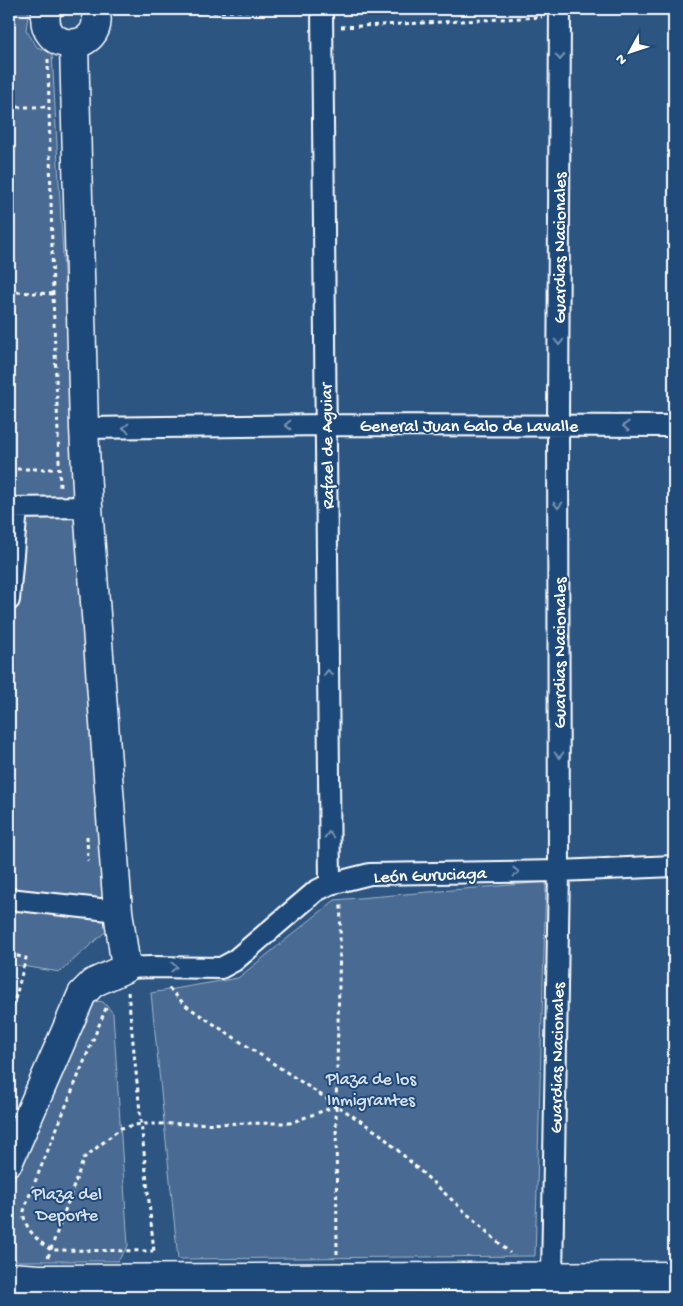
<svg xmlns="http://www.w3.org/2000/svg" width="683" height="1306" font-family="'Gochi Hand',sans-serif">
<rect width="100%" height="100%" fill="#2c5582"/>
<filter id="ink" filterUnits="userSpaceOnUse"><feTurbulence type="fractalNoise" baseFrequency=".02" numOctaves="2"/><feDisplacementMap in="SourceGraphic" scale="10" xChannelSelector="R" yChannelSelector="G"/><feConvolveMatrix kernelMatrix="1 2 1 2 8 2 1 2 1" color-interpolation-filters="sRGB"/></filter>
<g filter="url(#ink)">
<path fill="#486b92" stroke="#a4b5c8" d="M 9,9 L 29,9 L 26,30 L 37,47 L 52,53 L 73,440 L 113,925 L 60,972 L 9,964 Z
M 546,882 L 535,1256 L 178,1259 L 151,993 L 238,978 L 335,900 Z
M 96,1001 L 103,1002 L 113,1013 L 128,1246 L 118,1261 L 18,1261 L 9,1255 L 9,1192 L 88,1004 Z"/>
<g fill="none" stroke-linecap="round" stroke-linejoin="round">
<g stroke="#fff" stroke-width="24">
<path id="minor" d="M 322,9 L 330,884
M 84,428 L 325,425 L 674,426
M 9,508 L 88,507
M 9,600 L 17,508
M 9,899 L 118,911
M 126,968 L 151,967 L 221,968 L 234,961 L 316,891 L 330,884 L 370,874 L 559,871 L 674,866
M 552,1276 L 559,871 L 558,425 L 560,9"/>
</g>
<g stroke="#fff" stroke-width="29">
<path id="tertiary" d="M 552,1297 L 552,1276"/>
</g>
<g stroke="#fff" stroke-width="31">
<path id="secondary" d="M 47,9 C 34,54 108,56 95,9
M 9,1161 L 82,994 L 93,983 L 126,968 L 118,911 L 88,507 L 84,428 L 74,45
M 9,1277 L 40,1279 L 674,1276"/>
</g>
<path stroke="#fff" stroke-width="3" stroke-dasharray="4 4" stroke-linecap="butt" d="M 117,12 L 194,13 L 274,9
M 341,27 L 542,17
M 48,59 L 53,294 L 60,488
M 9,107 L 47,107
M 17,292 L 53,294
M 9,469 L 58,469
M 87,836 L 88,861
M 9,954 L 26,958 L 9,1022
M 169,988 L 185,1005 L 380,1134 L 510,1253
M 128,992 L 154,1252
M 106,1008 L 28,1199 C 27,1203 25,1207 24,1211 C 22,1227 39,1242 51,1250 L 153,1251
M 336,1106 L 337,1255
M 48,1257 L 84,1158 L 121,1128 L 141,1124 L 290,1123 L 336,1106 L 341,902"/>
<use href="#minor" stroke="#1f4a7a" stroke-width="20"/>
<use href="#tertiary" stroke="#1f4a7a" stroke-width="25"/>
<use href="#secondary" stroke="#1f4a7a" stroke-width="28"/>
</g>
<defs><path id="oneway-chevron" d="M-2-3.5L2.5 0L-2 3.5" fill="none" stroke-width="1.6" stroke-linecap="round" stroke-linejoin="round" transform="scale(1.25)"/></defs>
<g stroke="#7992af">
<use href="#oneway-chevron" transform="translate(560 57) rotate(90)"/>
<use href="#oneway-chevron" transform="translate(559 342) rotate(90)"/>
<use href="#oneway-chevron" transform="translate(288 425) rotate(179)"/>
<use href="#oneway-chevron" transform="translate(626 426) rotate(-179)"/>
<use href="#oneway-chevron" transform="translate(126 428) rotate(179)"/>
<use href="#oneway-chevron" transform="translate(558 505) rotate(90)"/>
<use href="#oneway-chevron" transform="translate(328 673) rotate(-91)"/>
<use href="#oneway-chevron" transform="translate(559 755) rotate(90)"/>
<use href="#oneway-chevron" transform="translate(329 835) rotate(-91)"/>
<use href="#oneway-chevron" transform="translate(516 872) rotate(-1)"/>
<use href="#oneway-chevron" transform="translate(174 967) rotate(1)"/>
</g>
</g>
<g text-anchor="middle" stroke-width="4" stroke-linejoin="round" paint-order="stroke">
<g font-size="18" fill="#fff" stroke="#1f4a7a">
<text transform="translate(559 248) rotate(-90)" y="6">Guardias Nacionales</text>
<text x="469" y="431">General Juan Galo de Lavalle</text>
<text transform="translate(326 446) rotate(-91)" y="6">Rafael de Aguiar</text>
<text transform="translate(559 653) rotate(-90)" y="6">Guardias Nacionales</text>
<text transform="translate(430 874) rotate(-2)" y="6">León Guruciaga</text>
<text transform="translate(556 1058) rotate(-89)" y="6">Guardias Nacionales</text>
</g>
<g font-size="18" fill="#dae1e9" stroke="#1f4a7a">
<text x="371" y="1084">Plaza de los<tspan x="371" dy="21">Inmigrantes</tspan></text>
<text x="67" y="1199">Plaza del<tspan x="67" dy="21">Deporte</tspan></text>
</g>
</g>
<rect width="683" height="1306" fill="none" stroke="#1f4a7a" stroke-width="30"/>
<rect x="15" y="15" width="653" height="1276" fill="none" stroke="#fff" stroke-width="2" filter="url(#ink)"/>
<g transform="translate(630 52) rotate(230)" stroke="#1f4a7a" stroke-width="4" paint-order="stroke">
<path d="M0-4L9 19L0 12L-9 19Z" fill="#ffffff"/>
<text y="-8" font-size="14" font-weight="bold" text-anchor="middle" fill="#ffffff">N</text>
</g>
</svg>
